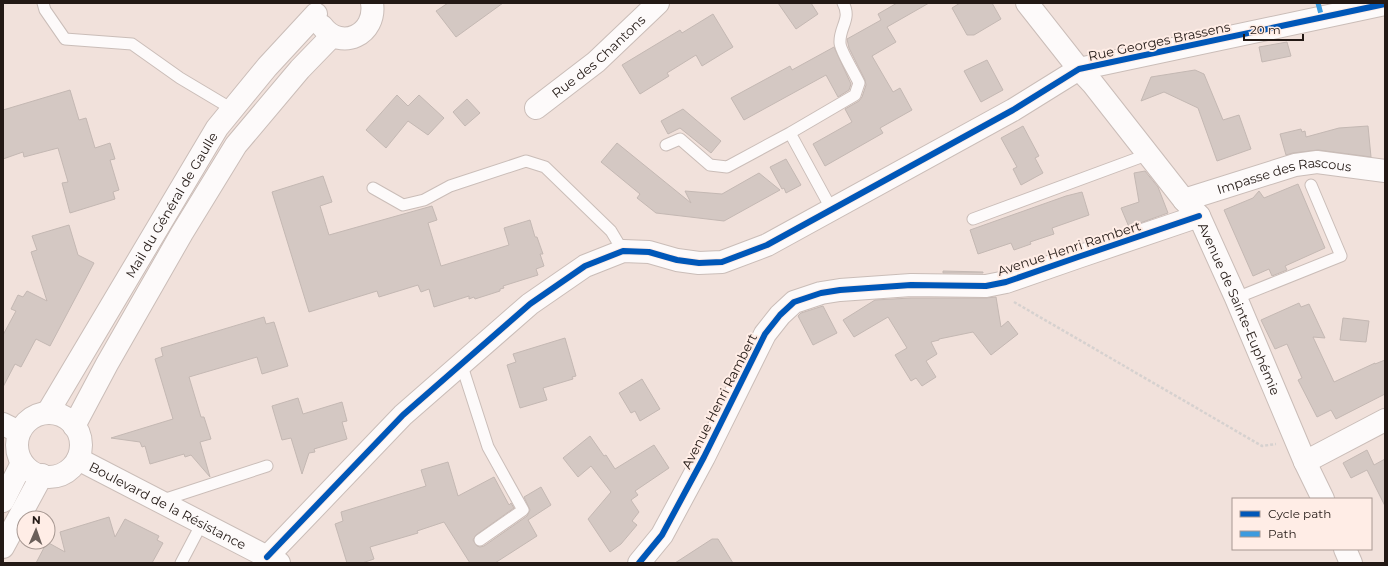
<svg xmlns="http://www.w3.org/2000/svg" width="1388" height="566" font-family="Montserrat,sans-serif">
<rect width="100%" height="100%" fill="#f1e1db"/>
<path fill="#d4c8c3" stroke="#c4b8b3" d="M 448,3 L 503,3 L 456,37 L 436,11 Z
M 778,3 L 811,3 L 818,14 L 796,29 Z
M 897,3 L 929,3 L 887,27 L 896,42 L 872,56 L 893,92 L 900,88 L 912,110 L 880,128 L 883,133 L 825,166 L 813,144 L 852,122 L 845,109 L 859,101 L 862,97 L 866,85 L 865,80 L 849,48 L 847,39 L 881,20 L 878,14 Z
M 960,3 L 992,3 L 1001,19 L 974,35 L 967,35 L 952,8 Z
M 713,14 L 733,47 L 702,66 L 696,55 L 667,73 L 669,76 L 640,94 L 622,65 L 680,30 L 682,33 Z
M 1287,42 L 1291,56 L 1262,62 L 1259,47 Z
M 834,47 L 851,84 L 849,90 L 838,97 L 826,75 L 744,120 L 731,98 L 790,66 L 792,70 Z
M 987,60 L 1003,90 L 981,102 L 964,71 Z
M 1195,70 L 1204,74 L 1223,120 L 1239,115 L 1251,149 L 1217,161 L 1198,108 L 1164,92 L 1141,101 L 1151,77 Z
M 70,90 L 79,120 L 86,118 L 95,148 L 110,143 L 115,159 L 110,160 L 119,190 L 113,192 L 115,199 L 70,213 L 62,183 L 68,182 L 58,148 L 24,157 L 23,152 L 3,159 L 3,110 Z
M 397,95 L 408,106 L 419,95 L 444,118 L 428,135 L 408,121 L 386,148 L 366,130 Z
M 467,99 L 480,113 L 465,126 L 453,112 Z
M 683,109 L 721,141 L 711,153 L 680,128 L 668,134 L 661,121 Z
M 1023,126 L 1039,156 L 1035,158 L 1043,173 L 1021,185 L 1013,169 L 1017,167 L 1001,138 Z
M 1368,126 L 1371,157 L 1318,150 L 1293,153 L 1286,155 L 1280,134 L 1301,129 L 1302,132 L 1305,131 L 1306,137 L 1339,128 Z
M 617,143 L 691,203 L 685,191 L 722,194 L 759,173 L 780,190 L 724,221 L 656,213 L 637,198 L 640,194 L 601,162 Z
M 786,159 L 801,185 L 786,193 L 784,188 L 782,189 L 770,167 Z
M 1145,171 L 1158,187 L 1168,213 L 1129,227 L 1121,208 L 1139,202 L 1134,173 Z
M 323,176 L 332,202 L 320,206 L 329,235 L 432,206 L 437,220 L 428,223 L 441,266 L 509,245 L 504,228 L 530,220 L 535,237 L 537,237 L 543,254 L 540,254 L 544,266 L 536,269 L 538,275 L 503,286 L 504,288 L 500,289 L 500,291 L 475,299 L 474,297 L 469,299 L 469,296 L 434,307 L 429,289 L 421,292 L 418,285 L 379,297 L 377,291 L 309,312 L 272,192 Z
M 1298,184 L 1325,248 L 1285,266 L 1287,270 L 1272,276 L 1269,269 L 1253,276 L 1224,210 L 1253,198 L 1259,191 L 1264,198 Z
M 1082,192 L 1089,215 L 1052,228 L 1054,234 L 1030,242 L 1031,244 L 1014,250 L 1011,243 L 978,254 L 970,230 L 1066,196 Z
M 69,225 L 78,255 L 94,263 L 50,346 L 36,339 L 21,367 L 15,364 L 3,387 L 3,335 L 16,311 L 11,309 L 18,295 L 23,297 L 27,291 L 47,301 L 31,252 L 37,250 L 32,236 Z
M 943,271 L 983,272 L 983,273 L 943,273 Z
M 996,297 L 1001,327 L 1008,321 L 1018,334 L 991,355 L 973,332 L 939,339 L 939,340 L 931,342 L 937,354 L 926,361 L 936,377 L 922,386 L 916,378 L 911,381 L 895,355 L 907,348 L 888,317 L 854,337 L 843,320 L 875,300 L 911,298 L 986,298 Z
M 1299,303 L 1301,307 L 1309,304 L 1325,338 L 1313,337 L 1334,382 L 1375,363 L 1375,364 L 1385,360 L 1385,394 L 1336,419 L 1331,410 L 1317,417 L 1298,380 L 1302,378 L 1287,344 L 1275,349 L 1261,320 Z
M 823,306 L 837,333 L 813,345 L 798,316 L 801,313 Z
M 264,317 L 266,324 L 274,322 L 288,366 L 262,374 L 257,357 L 189,377 L 201,417 L 204,417 L 211,439 L 200,442 L 210,477 L 191,455 L 185,457 L 184,454 L 150,464 L 145,446 L 142,447 L 140,442 L 111,438 L 173,419 L 155,359 L 163,356 L 161,348 Z
M 1343,318 L 1369,321 L 1366,342 L 1340,340 Z
M 565,338 L 576,376 L 572,377 L 573,379 L 543,388 L 547,400 L 520,408 L 507,365 L 516,362 L 513,354 Z
M 642,379 L 660,409 L 640,421 L 635,411 L 631,413 L 619,393 Z
M 298,398 L 303,414 L 342,402 L 347,421 L 342,422 L 347,439 L 314,449 L 315,452 L 309,453 L 302,474 L 291,438 L 282,440 L 272,406 Z
M 590,436 L 604,456 L 606,455 L 615,469 L 654,445 L 669,468 L 635,491 L 638,495 L 631,500 L 639,512 L 632,521 L 637,525 L 621,544 L 610,552 L 588,519 L 611,492 L 591,466 L 578,477 L 563,458 Z
M 1367,450 L 1374,465 L 1385,459 L 1385,506 L 1367,470 L 1351,478 L 1343,463 Z
M 448,462 L 458,496 L 494,477 L 509,505 L 511,503 L 514,508 L 476,535 L 473,540 L 477,546 L 480,547 L 484,546 L 527,516 L 530,510 L 524,497 L 541,487 L 551,505 L 528,520 L 537,536 L 495,563 L 470,563 L 444,522 L 417,531 L 418,533 L 370,547 L 374,559 L 362,563 L 347,563 L 335,524 L 343,521 L 341,512 L 426,486 L 421,470 Z
M 109,517 L 115,537 L 125,519 L 159,536 L 157,540 L 163,543 L 152,563 L 36,563 L 47,542 L 65,552 L 60,532 Z
M 712,539 L 718,539 L 733,563 L 675,563 Z"/>
<g fill="none" stroke-linecap="round" stroke-linejoin="round">
<g stroke="#cabdb8" stroke-width="13">
<path id="lane" d="M 43,3 L 45,10 L 65,39 L 132,44 L 180,78 L 232,109
M 790,133 L 832,210
M 666,145 L 680,139 L 710,165 L 727,167 L 790,133 L 855,95 L 859,83 C 855,74 840,50 840,43 C 839,27 852,19 843,3
M 373,188 L 403,205 L 424,200 L 450,186 L 526,161 L 545,167 L 611,231 L 623,251
M 973,219 L 1149,154
M 1236,298 L 1341,256 L 1311,185
M 461,363 L 488,447 L 523,510 L 480,540
M 160,501 L 267,466
M 181,563 L 202,523"/>
</g>
<g stroke="#cabdb8" stroke-width="24">
<g id="street">
<path id="s1" d="M 1027,3 L 1079,69 L 1093,84 L 1184,200 L 1199,216 L 1236,298 L 1305,462 L 1323,499"/>
<path id="s2" d="M 536,108 L 596,62 L 658,3"/>
<path id="s3" d="M 1184,200 L 1295,165 L 1317,162 L 1385,171"/>
<path d="M 3,424 L 19,432"/>
<path id="s4" d="M 78,459 L 279,563"/>
<path d="M 1305,462 L 1385,420"/>
<path d="M 1345,549 L 1351,563"/>
<path d="M 267,557 L 403,415 L 530,304 L 585,266 L 623,251 L 649,252 L 677,260 L 699,263 L 722,262 L 767,245 L 1013,110 L 1079,69 L 1385,4"/>
<path d="M 639,563 L 662,535 L 704,457 L 765,334 L 780,315 L 794,302 L 821,293 L 840,290 L 911,285 L 986,286 L 1006,282 L 1078,257 L 1199,216"/>
</g>
</g>
<g stroke="#cabdb8" stroke-width="24">
<g id="secondary">
<path d="M 322,26 C 341,52 377,34 372,3"/>
<path id="s5" d="M 48,412 L 217,128 L 267,67 L 316,14"/>
<circle cx="49" cy="445" r="32"/>
<path d="M 74,426 L 107,364 L 182,233 L 236,145 L 300,69 L 332,36"/>
<path d="M 3,501 L 22,463"/>
<path d="M 3,547 L 42,475"/>
</g>
</g>
<path stroke="#d6d1cf" stroke-width="2.5" stroke-dasharray="3 2" stroke-linecap="butt" d="M 1014,302 L 1262,446 L 1276,444"/>
<use href="#lane" stroke="#fdfafa" stroke-width="11"/>
<use href="#street" stroke="#fdfafa" stroke-width="22"/>
<use href="#secondary" stroke="#fdfafa" stroke-width="22"/>
<path stroke="#3c9bdf" stroke-width="5" stroke-dasharray="10 5" stroke-linecap="butt" d="M 1318,3 L 1322,18"/>
<g stroke="#ffede6" stroke-width="8">
<path id="cycleway" d="M 267,557 L 403,415 L 530,304 L 585,266 L 623,251 L 649,252 L 677,260 L 699,263 L 722,262 L 767,245 L 1013,110 L 1079,69 L 1385,4
M 639,563 L 662,535 L 704,457 L 765,334 L 780,315 L 794,302 L 821,293 L 840,290 L 911,285 L 986,286 L 1006,282 L 1078,257 L 1199,216"/>
</g>
<use href="#cycleway" stroke="#0057b8" stroke-width="6"/>
</g>
<g text-anchor="middle" stroke-width="4" stroke-linejoin="round" paint-order="stroke">
<g font-size="13" fill="#231915" stroke="#ffede6">
<text transform="translate(1159 41) rotate(-12)" y="5">Rue Georges Brassens</text>
<text dy="5" stroke="none"><textPath href="#s2" startOffset="81">Rue des Chantons</textPath></text>
<text dy="5" stroke="none"><textPath href="#s3" startOffset="104">Impasse des Rascous</textPath></text>
<text dy="5" stroke="none"><textPath href="#s5" startOffset="241">Mail du Général de Gaulle</textPath></text>
<text transform="translate(1069 248) rotate(-18)" y="5">Avenue Henri Rambert</text>
<text dy="5" stroke="none"><textPath href="#s1" startOffset="375">Avenue de Sainte-Euphémie</textPath></text>
<text transform="translate(719 401) rotate(-63)" y="5">Avenue Henri Rambert</text>
<text dy="5" stroke="none"><textPath href="#s4" startOffset="101">Boulevard de la Résistance</textPath></text>
</g>
</g>
<rect width="1388" height="566" fill="none" stroke="#231915" stroke-width="8"/>
<rect x="1232" y="498" width="140" height="52" fill="#ffede6" stroke="#a79892"/>
<rect x="1240" y="511" width="20" height="6" fill="#0057b8" stroke="#a79892"/>
<text x="1268" y="518" font-size="12" fill="#231915">Cycle path</text>
<rect x="1240" y="531" width="20" height="6" fill="#3c9bdf" stroke="#a79892"/>
<text x="1268" y="538" font-size="12" fill="#231915">Path</text>
<g transform="translate(36 530) rotate(2)"><circle r="19" fill="#ffede6" stroke="#a79892"/>
<path d="M0-3L7 15L0 10L-7 15Z" fill="#6b5f5a"/>
<text y="-6" font-size="11" font-weight="bold" text-anchor="middle" fill="#231915">N</text>
</g>
<path d="M1244 34v6h59v-6" fill="none" stroke="#231915" stroke-width="2"/>
<text x="1250" y="34" font-size="12" fill="#231915" stroke="#ffede6" stroke-width="3" paint-order="stroke">20 m</text>
</svg>
